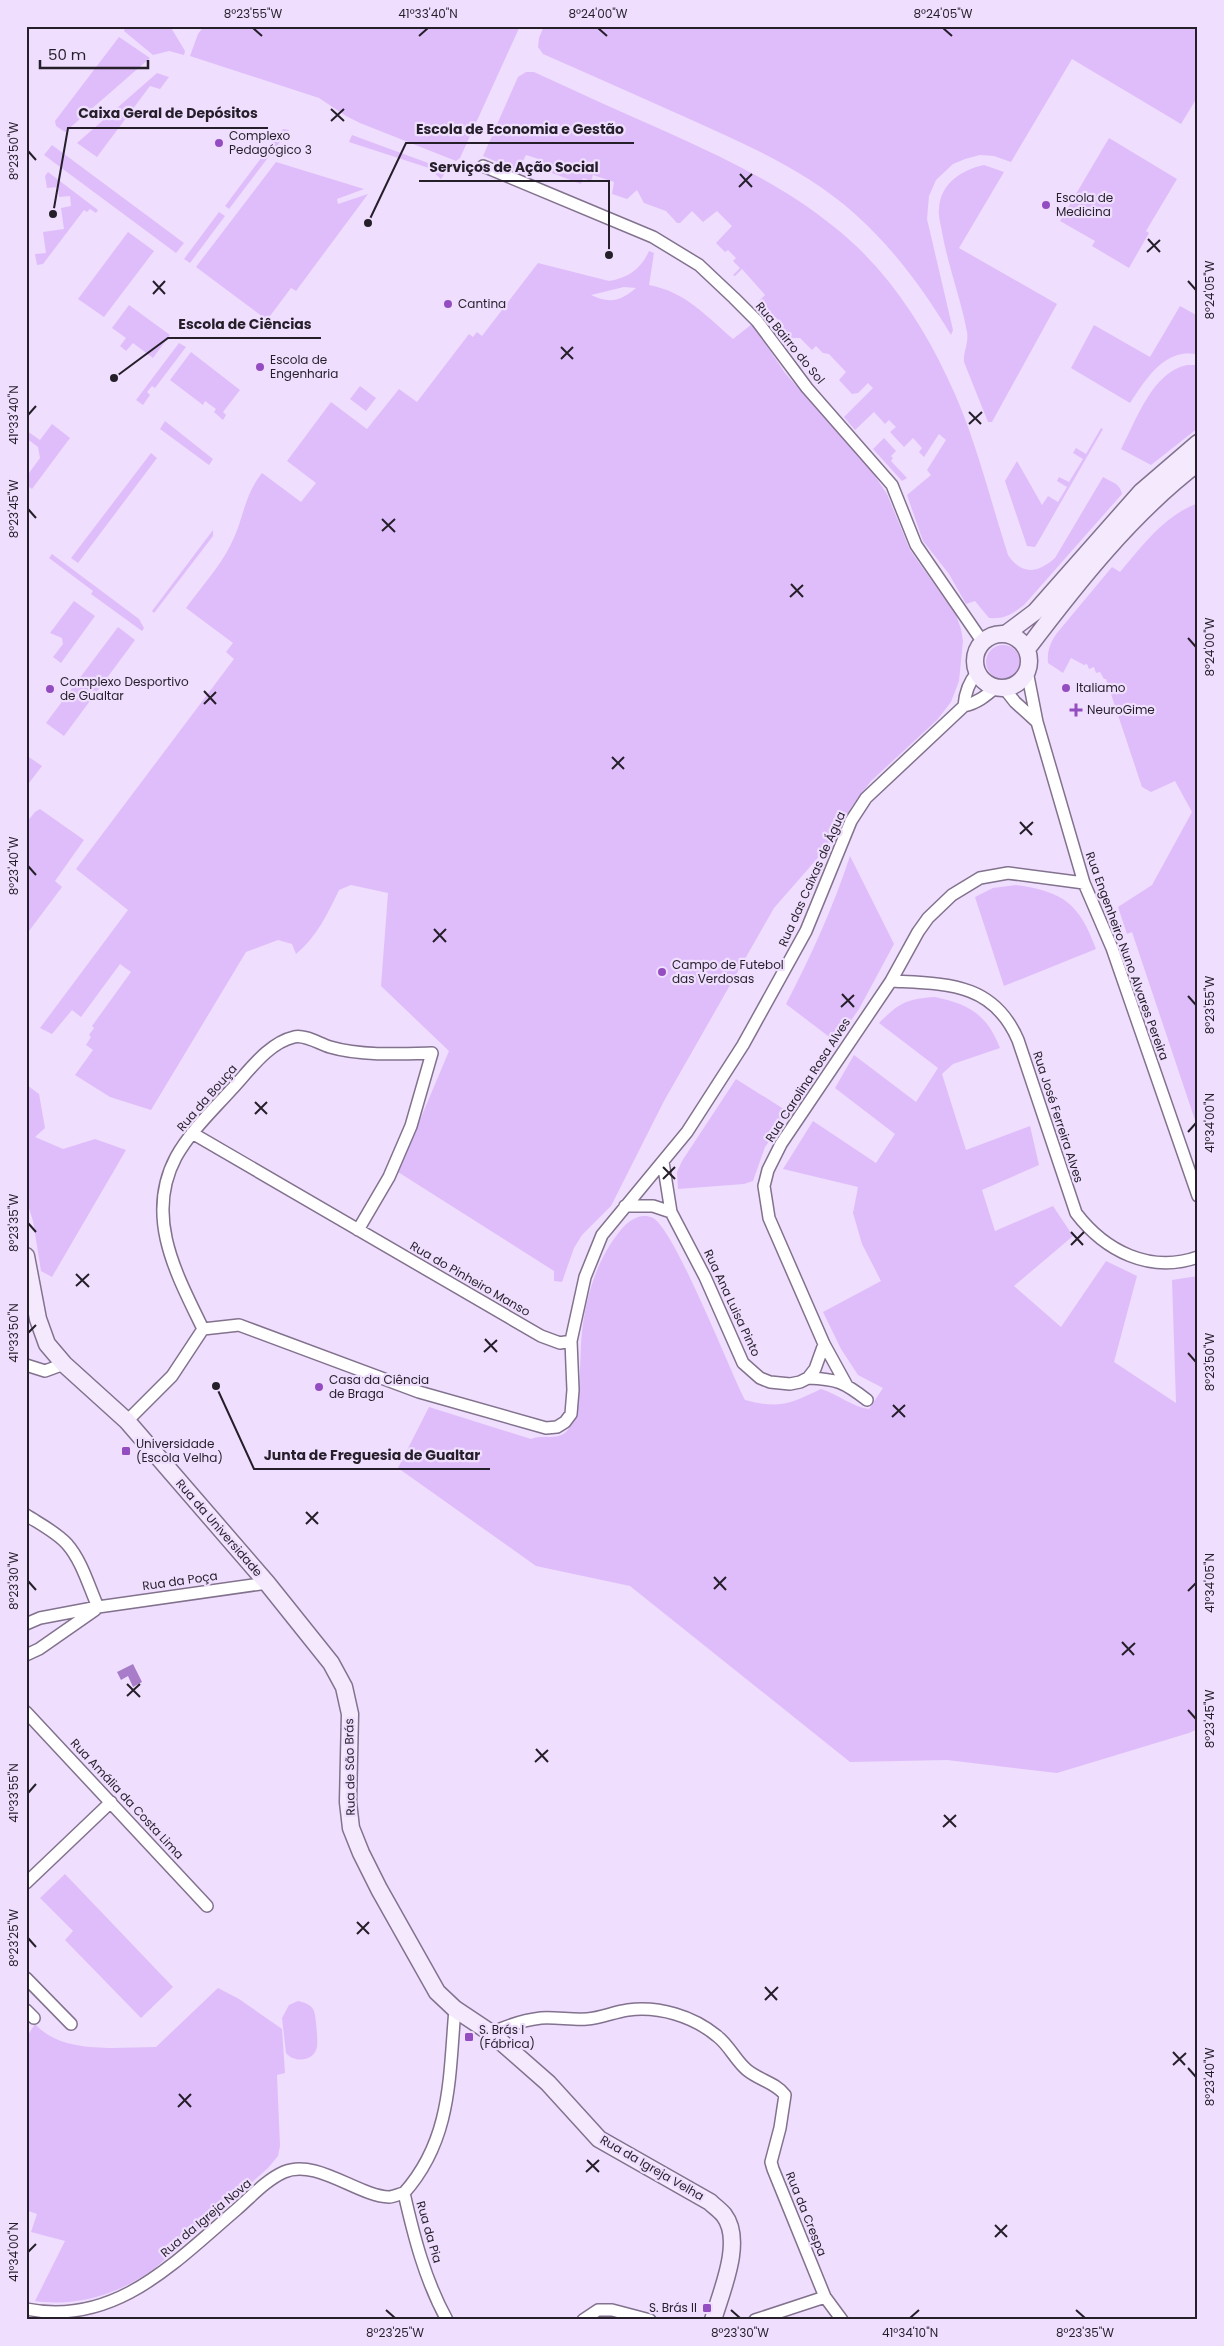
<svg xmlns="http://www.w3.org/2000/svg" width="1224" height="2346" font-family="Poppins,sans-serif">
<rect width="100%" height="100%" fill="#efdefe"/>
<path fill="#dfbdfa" fill-rule="evenodd" d="M 125,26 L 170,26 L 185,51 L 184,55 L 169,51 L 153,55 L 124,31 Z
M 204,26 L 520,26 L 460,158 L 456,161 L 360,123 L 346,116 L 319,98 L 190,56 L 198,34 Z
M 544,26 L 1198,26 L 1198,96 L 1181,124 L 1072,59 L 1011,162 L 994,156 L 980,155 L 965,159 L 953,164 L 936,180 L 929,196 L 927,219 L 953,330 L 951,335 C 924,290 894,249 855,214 C 806,170 745,144 685,117 C 638,96 591,75 543,54 L 538,47 L 539,38 Z
M 119,37 L 150,58 L 65,132 L 56,126 L 55,121 Z
M 526,72 L 534,72 C 579,93 624,113 669,133 C 726,159 784,186 833,226 C 884,266 921,321 948,379 C 975,435 989,496 1008,555 C 1022,576 1038,573 1055,558 L 1103,477 C 1111,482 1120,483 1122,494 L 1024,605 C 1012,614 1005,619 989,618 L 975,601 L 966,604 L 949,574 L 923,541 L 907,495 L 931,475 L 927,470 L 946,440 L 939,434 L 924,457 L 919,452 L 922,448 L 913,438 L 904,447 L 890,432 L 896,427 L 889,420 L 885,424 L 874,412 L 855,430 L 844,417 L 873,388 L 868,383 L 858,393 L 852,394 L 839,380 L 846,372 L 829,354 L 823,353 L 816,346 L 812,350 L 800,338 L 791,338 L 784,344 L 777,333 L 784,326 L 759,301 L 765,295 L 742,269 L 735,276 L 733,275 L 740,268 L 733,261 L 736,258 L 728,250 L 725,252 L 716,243 L 732,226 L 717,211 L 703,222 L 692,211 L 680,223 L 677,223 L 666,211 L 644,203 L 637,190 L 627,199 L 612,194 L 614,182 L 593,175 L 591,181 L 583,178 L 581,184 L 539,168 L 542,160 L 526,155 L 518,171 L 483,156 L 518,77 Z
M 157,73 L 169,77 L 160,89 L 150,86 L 97,157 L 77,143 Z
M 283,129 L 289,130 L 229,209 L 225,206 Z
M 352,135 L 447,170 L 441,179 L 429,168 L 349,142 Z
M 1109,138 L 1177,179 L 1146,231 L 1149,233 L 1129,268 L 1092,246 L 1095,241 L 1060,221 Z
M 52,145 L 184,243 L 176,253 L 44,155 Z
M 276,162 L 364,189 L 337,199 L 338,204 L 368,194 L 296,291 L 291,288 L 267,320 L 196,267 Z
M 984,165 L 1004,172 L 959,248 L 1057,304 L 992,422 L 988,422 L 964,362 C 963,352 969,343 967,332 C 961,299 948,266 942,232 C 941,225 938,217 939,209 C 940,184 961,170 984,165 Z
M 48,172 L 98,210 L 96,213 L 90,209 L 87,212 L 84,210 L 43,264 L 37,265 L 35,254 L 46,253 L 43,232 L 64,229 L 61,208 L 71,206 L 70,196 L 59,197 L 58,187 L 47,188 L 45,176 Z
M 219,212 L 225,216 L 190,263 L 184,259 Z
M 128,232 L 154,251 L 104,317 L 78,299 Z
M 649,251 L 654,253 L 649,285 C 686,292 706,316 733,339 L 752,324 L 785,373 L 871,470 L 887,494 L 910,550 L 956,615 L 961,629 L 963,641 L 959,681 L 951,702 L 937,720 L 871,781 L 852,806 L 836,837 L 774,908 L 664,1101 L 611,1206 L 582,1235 L 574,1248 L 562,1282 L 554,1281 L 554,1271 L 398,1172 L 449,1051 L 381,986 L 388,893 L 351,885 L 339,890 C 328,913 316,938 296,954 L 292,944 L 278,940 L 246,952 L 151,1110 L 110,1097 L 75,1075 L 93,1050 L 86,1045 L 91,1037 L 89,1035 L 94,1028 L 92,1026 L 131,972 L 120,964 L 81,1017 L 72,1010 L 52,1034 L 40,1028 L 128,910 L 76,869 L 234,659 L 226,652 L 233,643 L 186,608 C 201,587 220,567 231,544 C 244,519 243,497 262,473 L 301,502 L 316,483 L 287,461 L 331,402 L 367,429 L 399,389 L 417,402 L 469,334 L 473,337 L 477,332 L 482,336 L 538,263 L 609,281 C 628,278 641,269 649,251 ZM 624,287 L 636,288 C 621,301 610,304 591,295 Z
M 129,305 L 170,335 L 153,358 L 133,343 L 126,351 L 120,346 L 126,338 L 112,328 Z
M 1180,306 L 1198,316 L 1198,354 C 1193,354 1187,353 1182,354 C 1158,358 1142,385 1130,403 L 1071,368 L 1094,325 L 1150,357 Z
M 179,343 L 186,347 L 155,388 L 152,386 L 147,392 L 150,395 L 143,405 L 136,400 Z
M 191,352 L 240,390 L 223,412 L 226,415 L 223,420 L 214,412 L 216,409 L 205,401 L 203,405 L 170,380 Z
M 1187,365 L 1198,365 L 1198,428 L 1151,465 L 1121,449 C 1136,421 1152,372 1187,365 Z
M 360,386 L 376,398 L 366,411 L 350,399 Z
M 165,421 L 213,459 L 209,465 L 160,429 Z
M 52,424 L 70,438 L 32,489 L 26,485 L 26,471 L 29,473 L 40,458 L 38,447 L 26,438 L 27,431 L 40,440 Z
M 1101,428 L 1103,429 L 1038,542 L 1035,547 L 1027,546 L 1005,481 L 1017,461 L 1042,505 L 1048,496 L 1058,502 L 1067,487 L 1057,481 L 1059,477 L 1069,482 L 1083,459 L 1073,453 L 1076,448 L 1086,454 Z
M 884,438 L 896,451 L 891,456 L 893,458 L 891,461 L 907,478 L 902,481 L 873,449 Z
M 151,453 L 157,458 L 78,563 L 71,558 Z
M 1198,503 L 1198,1129 L 1132,932 L 1127,934 L 1118,907 L 1152,885 L 1192,812 L 1175,781 L 1151,792 L 1142,787 L 1106,679 L 1104,679 L 1100,672 L 1096,673 L 1094,667 L 1089,669 L 1087,664 L 1084,665 L 1071,658 L 1063,673 L 1048,663 C 1047,651 1050,643 1057,633 L 1112,567 L 1120,572 C 1143,545 1164,516 1198,503 Z
M 213,530 L 213,536 L 154,613 L 152,611 Z
M 52,554 L 139,619 L 144,628 L 142,631 L 91,594 L 93,591 L 49,558 Z
M 74,601 L 95,616 L 61,663 L 53,657 L 63,644 L 62,638 L 50,633 Z
M 118,627 L 135,640 L 64,736 L 46,723 Z
M986 662a17 17 0 1 1 34 0a17 17 0 1 1-34 0Z
M 26,755 L 42,766 L 26,787 Z
M 40,809 L 84,840 L 55,881 L 62,887 L 26,935 L 26,823 L 35,812 Z
M 850,856 L 894,944 L 859,1009 L 836,1042 L 786,1004 C 811,956 833,908 850,856 Z
M 1016,885 C 1064,892 1079,903 1096,949 L 1004,986 L 975,897 L 993,888 Z
M 935,997 C 968,1004 987,1014 1000,1048 L 953,1064 L 942,1074 L 966,1150 L 1030,1126 L 1039,1165 L 982,1190 L 995,1231 L 1053,1206 L 1073,1236 L 1014,1286 L 1061,1327 L 1106,1261 L 1137,1276 L 1114,1362 L 1176,1403 L 1172,1280 L 1198,1276 L 1198,1729 L 1189,1733 L 1057,1773 L 947,1760 L 850,1762 L 630,1586 L 536,1566 L 398,1468 L 429,1407 L 531,1439 C 542,1434 556,1441 566,1432 C 583,1416 579,1355 582,1332 C 586,1296 597,1259 620,1231 C 628,1221 640,1212 653,1218 C 675,1230 729,1369 745,1400 C 779,1409 790,1404 821,1389 C 838,1394 852,1407 869,1409 L 883,1388 L 858,1375 L 841,1349 L 823,1312 L 881,1281 L 862,1244 L 853,1213 L 858,1187 L 783,1169 L 813,1121 L 876,1163 L 895,1134 L 835,1088 L 854,1055 L 916,1102 L 938,1068 L 879,1023 C 899,1003 906,999 935,997 Z
M 736,1079 L 790,1113 L 765,1147 L 753,1181 L 744,1184 L 678,1189 L 677,1172 L 682,1161 Z
M 27,1085 L 39,1094 L 45,1128 L 35,1137 L 63,1149 L 95,1139 L 126,1150 L 52,1277 L 41,1271 L 33,1221 L 26,1199 Z
M 65,1874 L 173,1987 L 141,2018 L 65,1940 L 73,1931 L 40,1898 Z
M 218,1988 L 239,1999 L 282,2029 L 285,2073 L 277,2075 L 280,2146 L 278,2156 L 268,2168 L 154,2269 C 118,2294 79,2307 35,2301 L 65,2241 L 31,2232 L 37,2214 L 26,2210 L 26,2038 L 35,2024 C 63,2055 118,2047 156,2047 Z
M 298,2001 C 304,2002 312,2005 314,2011 C 316,2016 318,2042 317,2047 C 314,2062 294,2063 286,2053 L 282,2018 L 289,2005 Z"/>
<path fill="#a97cca" d="M 133,1664 L 142,1682 L 133,1687 L 128,1676 L 121,1680 L 117,1672 Z"/>
<g fill="none" stroke-linecap="round" stroke-linejoin="round">
<g stroke="#82728e" stroke-width="14">
<path id="street" d="M 483,166 L 653,237 L 699,265 L 734,298 L 757,321 L 807,388 L 892,485 L 916,545 L 982,641
M 1027,671 L 1037,722 L 1084,883 L 1112,948 L 1198,1196
M 1004,688 L 1015,702 L 1037,722
M 964,706 C 965,693 968,683 977,673
M 891,981 C 946,984 993,982 1018,1040 L 1076,1213 C 1105,1251 1150,1274 1198,1257
M 192,1133 L 541,1336 L 560,1343 L 571,1341
M 663,1162 L 671,1212 L 705,1277 L 743,1363 L 760,1378 L 770,1382 L 790,1384 L 800,1382 L 808,1378 L 815,1369 L 824,1344
M 625,1206 L 653,1206 L 671,1212
M 203,1329 L 239,1325 L 419,1392 L 546,1428 L 557,1427 L 565,1422 L 571,1414 L 573,1390 L 571,1341 L 585,1277 L 602,1235 L 687,1132 L 743,1045 L 806,931 L 851,821 L 866,798 L 964,706 C 977,703 986,696 996,687
M 203,1329 C 177,1275 144,1217 176,1157 C 190,1132 212,1111 231,1090 C 249,1071 268,1043 294,1037 C 304,1034 320,1044 330,1047 C 360,1056 401,1054 432,1053 L 411,1126 L 389,1177 L 358,1230
M 26,1365 L 45,1371 L 64,1364
M 808,1378 C 837,1379 844,1382 867,1400
M 846,1384 L 824,1344 L 769,1218 L 764,1186 L 768,1170 L 781,1144 L 891,981 L 918,932 L 928,918 L 952,895 L 980,878 L 1008,873 L 1084,883
M 127,1421 L 172,1376 L 203,1329
M 26,1515 C 40,1524 56,1532 67,1544 C 82,1561 89,1587 98,1607
M 26,1624 L 40,1618 L 98,1607 L 267,1583
M 26,1655 L 39,1649 L 95,1610
M 26,1712 L 207,1906
M 26,1883 L 111,1802
M 26,1978 L 71,2024
M 26,2010 L 34,2018
M 491,2033 C 506,2026 524,2020 541,2018 C 556,2017 572,2020 587,2019 C 601,2018 614,2012 628,2010 C 659,2006 693,2016 717,2036 C 729,2045 736,2061 747,2070 C 759,2080 776,2083 785,2095 L 780,2128 L 771,2162 L 773,2169 L 825,2297 L 755,2320
M 404,2193 C 452,2139 449,2077 455,2009
M 404,2193 C 414,2237 425,2280 447,2320
M 825,2297 L 842,2320
M 26,2309 C 115,2327 175,2262 236,2210 C 251,2197 266,2180 284,2172 C 316,2158 358,2196 389,2197 C 393,2197 399,2194 404,2193
M 583,2320 L 598,2310 L 612,2310 L 650,2320"/>
</g>
<g stroke="#82728e" stroke-width="19">
<path id="secondary" d="M 1007,633 L 1035,612 L 1141,492 L 1198,443
M975 661a27 27 0 1 1 54 0a27 27 0 1 1-54 0Z
M 1027,649 C 1077,583 1131,514 1198,463
M 26,1256 L 38,1319 L 47,1344 L 64,1364 L 127,1421 L 267,1583 L 331,1663 L 344,1687 L 350,1714 L 348,1802 L 351,1828 L 361,1853 L 379,1889 L 437,1992 L 455,2009 L 491,2033 L 548,2083 L 599,2139 L 710,2202 C 714,2206 720,2210 724,2215 C 744,2241 721,2292 713,2320"/>
</g>
<use href="#street" stroke="#fff" stroke-width="11"/>
<use href="#secondary" stroke="#f5e9fe" stroke-width="16"/>
</g>
<path fill="none" stroke="#251f2a" stroke-width="2" d="M 253,28 L 262,36M 598,28 L 607,36M 943,28 L 952,36M 419,36 L 428,28M 331,109 L 344,121M 331,121 L 344,109M 28,151 L 36,160M 740,174 L 752,187M 739,187 L 752,174M 1148,239 L 1160,252M 1147,252 L 1160,240M 153,281 L 165,294M 1188,281 L 1196,290M 153,294 L 165,281M 561,347 L 573,359M 561,359 L 573,347M 969,412 L 981,424M 28,415 L 36,406M 969,424 L 982,412M 28,509 L 36,518M 382,519 L 395,532M 382,531 L 395,519M 791,584 L 803,597M 790,597 L 803,585M 1188,638 L 1196,647M 204,691 L 216,704M 204,704 L 216,692M 612,757 L 624,769M 612,769 L 624,757M 1020,822 L 1032,835M 1020,834 L 1033,822M 28,866 L 36,875M 434,929 L 446,942M 433,942 L 446,929M 842,994 L 854,1007M 1188,996 L 1196,1005M 841,1007 L 854,995M 255,1102 L 267,1114M 255,1114 L 267,1102M 1188,1132 L 1196,1123M 663,1167 L 675,1179M 663,1179 L 675,1167M 28,1223 L 36,1232M 1071,1232 L 1083,1245M 1071,1245 L 1084,1232M 76,1274 L 89,1287M 76,1286 L 89,1274M 28,1333 L 36,1325M 485,1339 L 497,1352M 484,1352 L 497,1340M 1188,1353 L 1196,1362M 893,1405 L 905,1417M 892,1417 L 905,1405M 306,1512 L 318,1524M 306,1524 L 318,1512M 714,1577 L 726,1590M 28,1581 L 36,1590M 714,1589 L 726,1577M 1188,1591 L 1196,1583M 1122,1642 L 1134,1655M 1122,1655 L 1135,1643M 127,1684 L 140,1697M 127,1696 L 140,1684M 1188,1710 L 1196,1719M 536,1749 L 548,1762M 535,1762 L 548,1750M 28,1793 L 36,1784M 944,1815 L 956,1827M 943,1827 L 956,1815M 357,1922 L 369,1934M 357,1934 L 369,1922M 28,1938 L 36,1947M 765,1987 L 777,2000M 765,2000 L 778,1987M 1173,2052 L 1185,2065M 1173,2065 L 1186,2053M 1188,2068 L 1196,2077M 179,2094 L 191,2107M 178,2107 L 191,2094M 587,2160 L 599,2172M 586,2172 L 599,2160M 995,2225 L 1007,2237M 995,2237 L 1007,2225M 28,2252 L 36,2244M 386,2310 L 395,2318M 731,2310 L 740,2318M 1076,2310 L 1085,2318M 910,2318 L 919,2310"/>
<g fill="#944dc1" stroke="#efdefe" stroke-width="2">
<circle cx="219" cy="143" r="5"/>
<circle cx="1046" cy="205" r="5"/>
<circle cx="448" cy="304" r="5"/>
<circle cx="260" cy="367" r="5"/>
<circle cx="1066" cy="688" r="5"/>
<circle cx="50" cy="689" r="5"/>
<path d="M1073.5 702.5h5v5h5v5h-5v5h-5v-5h-5v-5h5z"/>
<circle cx="662" cy="972" r="5"/>
<circle cx="319" cy="1387" r="5"/>
<rect x="121" y="1446" width="10" height="10" rx="2.5"/>
<rect x="464" y="2032" width="10" height="10" rx="2.5"/>
<rect x="702" y="2303" width="10" height="10" rx="2.5"/>
</g>
<g text-anchor="middle" stroke-width="4.5" stroke-linejoin="round" paint-order="stroke">
<g font-size="12" fill="#251f2a" stroke="#efdefe" text-anchor="start">
<text x="229" y="140">Complexo<tspan x="229" dy="14">Pedagógico 3</tspan></text>
<text x="1056" y="202">Escola de<tspan x="1056" dy="14">Medicina</tspan></text>
<text x="458" y="308">Cantina</text>
<text x="270" y="364">Escola de<tspan x="270" dy="14">Engenharia</tspan></text>
<text x="60" y="686">Complexo Desportivo<tspan x="60" dy="14">de Gualtar</tspan></text>
<text x="1076" y="692">Italiamo</text>
<text x="1087" y="714">NeuroGime</text>
<text x="672" y="969">Campo de Futebol<tspan x="672" dy="14">das Verdosas</tspan></text>
<text x="329" y="1384">Casa da Ciência<tspan x="329" dy="14">de Braga</tspan></text>
<text x="136" y="1448">Universidade<tspan x="136" dy="14">(Escola Velha)</tspan></text>
<text x="479" y="2034">S. Brás I<tspan x="479" dy="14">(Fábrica)</tspan></text>
<text x="697" y="2312" text-anchor="end">S. Brás II</text>
</g>
<g font-size="12" fill="#251f2a" stroke="#efdefe">
<text transform="translate(790 343) rotate(51)" y="4">Rua Bairro do Sol</text>
<text transform="translate(812 879) rotate(-66)" y="4">Rua das Caixas de Água</text>
<text transform="translate(1127 956) rotate(70)" y="4">Rua Engenheiro Nuno Alvares Pereira</text>
<text transform="translate(808 1080) rotate(-57)" y="4">Rua Carolina Rosa Alves</text>
<text transform="translate(207 1098) rotate(-49)" y="4">Rua da Bouça</text>
<text transform="translate(1058 1117) rotate(72)" y="4">Rua José Ferreira Alves</text>
<text transform="translate(470 1279) rotate(30)" y="4">Rua do Pinheiro Manso</text>
<text transform="translate(732 1303) rotate(65)" y="4">Rua Ana Luisa Pinto</text>
<text transform="translate(219 1528) rotate(49)" y="4">Rua da Universidade</text>
<text transform="translate(180 1581) rotate(-8)" y="4">Rua da Poça</text>
<text transform="translate(350 1767) rotate(-91)" y="4">Rua de São Brás</text>
<text transform="translate(127 1799) rotate(47)" y="4">Rua Amália da Costa Lima</text>
<text transform="translate(652 2168) rotate(30)" y="4">Rua da Igreja Velha</text>
<text transform="translate(806 2214) rotate(68)" y="4">Rua da Crespa</text>
<text transform="translate(206 2218) rotate(-40)" y="4">Rua da Igreja Nova</text>
<text transform="translate(429 2232) rotate(74)" y="4">Rua da Pia</text>
</g>
</g>
<path fill="none" stroke="#251f2a" stroke-width="2" d="M53 214L68 128H268M368 223L406 143H634M609 255L609 181H419M114 378L168 338H321M216 1386L254 1469H490"/>
<g fill="#251f2a" stroke="#efdefe" stroke-width="2">
<circle cx="53" cy="214" r="5"/>
<circle cx="368" cy="223" r="5"/>
<circle cx="609" cy="255" r="5"/>
<circle cx="114" cy="378" r="5"/>
<circle cx="216" cy="1386" r="5"/>
</g>
<g font-size="14" text-anchor="middle" font-weight="bold" fill="#251f2a" stroke="#efdefe" stroke-width="4.5" stroke-linejoin="round" paint-order="stroke">
<text x="168" y="118">Caixa Geral de Depósitos</text>
<text x="520" y="134">Escola de Economia e Gestão</text>
<text x="514" y="172">Serviços de Ação Social</text>
<text x="245" y="329">Escola de Ciências</text>
<text x="372" y="1460">Junta de Freguesia de Gualtar</text>
</g>
<rect width="1224" height="2346" fill="none" stroke="#efdefe" stroke-width="55"/>
<path d="M40 60v8h108v-8" fill="none" stroke="#251f2a" stroke-width="2.5"/>
<text x="48" y="60" font-size="15" fill="#251f2a" stroke="#efdefe" stroke-width="4" paint-order="stroke">50 m</text>
<rect x="28" y="28" width="1168" height="2290" fill="none" stroke="#251f2a" stroke-width="2"/>
<g font-size="12" text-anchor="middle" fill="#251f2a">
<text x="253" y="18">8°23'55"W</text>
<text x="428" y="18">41°33'40"N</text>
<text x="598" y="18">8°24'00"W</text>
<text x="943" y="18">8°24'05"W</text>
<text transform="translate(14 151) rotate(-90)" y="4">8°23'50"W</text>
<text transform="translate(1210 290) rotate(-90)" y="4">8°24'05"W</text>
<text transform="translate(14 415) rotate(-90)" y="4">41°33'40"N</text>
<text transform="translate(14 509) rotate(-90)" y="4">8°23'45"W</text>
<text transform="translate(1210 647) rotate(-90)" y="4">8°24'00"W</text>
<text transform="translate(14 866) rotate(-90)" y="4">8°23'40"W</text>
<text transform="translate(1210 1005) rotate(-90)" y="4">8°23'55"W</text>
<text transform="translate(1210 1123) rotate(-90)" y="4">41°34'00"N</text>
<text transform="translate(14 1223) rotate(-90)" y="4">8°23'35"W</text>
<text transform="translate(14 1333) rotate(-90)" y="4">41°33'50"N</text>
<text transform="translate(1210 1362) rotate(-90)" y="4">8°23'50"W</text>
<text transform="translate(14 1581) rotate(-90)" y="4">8°23'30"W</text>
<text transform="translate(1210 1583) rotate(-90)" y="4">41°34'05"N</text>
<text transform="translate(1210 1719) rotate(-90)" y="4">8°23'45"W</text>
<text transform="translate(14 1793) rotate(-90)" y="4">41°33'55"N</text>
<text transform="translate(14 1938) rotate(-90)" y="4">8°23'25"W</text>
<text transform="translate(1210 2077) rotate(-90)" y="4">8°23'40"W</text>
<text transform="translate(14 2252) rotate(-90)" y="4">41°34'00"N</text>
<text x="395" y="2337">8°23'25"W</text>
<text x="740" y="2337">8°23'30"W</text>
<text x="910" y="2337">41°34'10"N</text>
<text x="1085" y="2337">8°23'35"W</text>
</g>
</svg>
